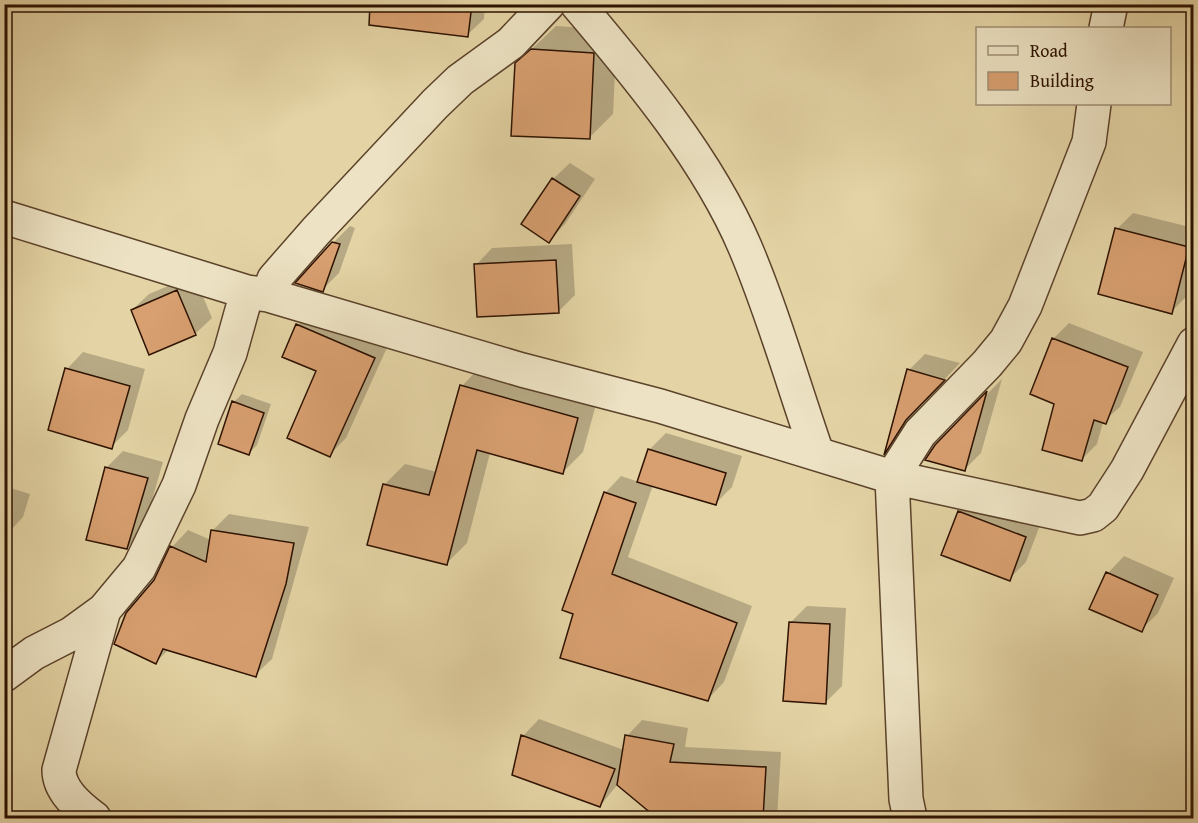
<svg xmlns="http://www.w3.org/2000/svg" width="1198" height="823" font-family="'Gentium Book Plus',serif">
<rect width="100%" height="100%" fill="#e4d4a5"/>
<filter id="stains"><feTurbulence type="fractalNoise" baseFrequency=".00333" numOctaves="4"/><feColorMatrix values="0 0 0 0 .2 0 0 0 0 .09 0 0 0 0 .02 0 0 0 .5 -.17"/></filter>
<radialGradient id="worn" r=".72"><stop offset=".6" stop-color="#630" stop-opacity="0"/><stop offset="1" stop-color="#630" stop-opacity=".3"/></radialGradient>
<path fill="#0003" d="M 383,4 L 485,4 L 484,19 L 467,35 Z
M 604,4 L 645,4 L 644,6 Z
M 556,26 L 617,30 L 613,114 L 589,138 L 516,64 Z
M 570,163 L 595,179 L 565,224 L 549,241 L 553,179 Z
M 1133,213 L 1194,228 L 1194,273 L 1188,295 L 1171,312 L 1117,229 Z
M 350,226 L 355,228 L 339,273 L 322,290 L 331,245 Z
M 572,244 L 575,295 L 558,312 L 476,265 L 492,248 Z
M 194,275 L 212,318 L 195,334 L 132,310 L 149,294 Z
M 314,308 L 390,341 L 346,438 L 329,455 L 318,370 L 298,325 Z
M 1069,323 L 1143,352 L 1120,407 L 1103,422 L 1097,444 L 1082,459 L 1056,403 L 1032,394 L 1054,338 Z
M 83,352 L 145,369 L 128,430 L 111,447 L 67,369 Z
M 925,354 L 960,363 L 923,402 L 900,436 L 885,451 L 909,370 Z
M 482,365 L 598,397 L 583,452 L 562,473 L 490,453 L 467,543 L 446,564 L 369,544 L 385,484 L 405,464 L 437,472 L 462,386 Z
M 1002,379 L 981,453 L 964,470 L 936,446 Z
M 242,394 L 271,404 L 257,445 L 249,453 L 234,402 Z
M 666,433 L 742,456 L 732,487 L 715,504 L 653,485 L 628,557 L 752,606 L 724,682 L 708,699 L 562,657 L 605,493 L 621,476 L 639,482 L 649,450 Z
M 123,451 L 163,462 L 143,531 L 127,548 L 106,468 Z
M 4,486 L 30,494 L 23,517 L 10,531 L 4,529 Z
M 976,495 L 1042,520 L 1026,562 L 1009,579 L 959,512 Z
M 229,514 L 309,527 L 272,659 L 255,675 L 169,649 L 156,662 L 155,581 L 172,547 L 188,530 L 211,540 L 212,531 Z
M 1124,556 L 1174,578 L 1158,613 L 1141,630 L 1108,573 Z
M 807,606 L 846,608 L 842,686 L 825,703 L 790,623 Z
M 539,719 L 624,750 L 627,736 L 642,720 L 688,728 L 685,747 L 781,752 L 777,818 L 660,818 L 618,784 L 600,806 L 513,774 L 523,736 Z"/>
<path fill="#d89f70" stroke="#2d1201" stroke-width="1.5" d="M 370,4 L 472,4 L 468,37 L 369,25 Z
M 531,49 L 594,53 L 590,139 L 511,136 L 515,63 Z
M 552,178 L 580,196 L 549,243 L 521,224 Z
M 1115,228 L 1189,247 L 1172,314 L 1098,294 Z
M 332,242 L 340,244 L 323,292 L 295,283 Z
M 556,260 L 559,313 L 477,317 L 474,264 Z
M 177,290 L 196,335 L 149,355 L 131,310 Z
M 296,324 L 375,358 L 330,457 L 287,438 L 316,371 L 282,357 Z
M 1052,338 L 1128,367 L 1106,424 L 1094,420 L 1082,461 L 1042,450 L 1054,404 L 1030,394 Z
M 65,368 L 130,386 L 112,449 L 48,430 Z
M 907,369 L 945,380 L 906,420 L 884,455 Z
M 460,385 L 578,418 L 563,474 L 477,450 L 447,565 L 367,545 L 383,484 L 429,495 Z
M 987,391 L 965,471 L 925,460 L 935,445 Z
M 232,401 L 264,413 L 249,455 L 218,444 Z
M 648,449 L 726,473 L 716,505 L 637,482 Z
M 105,467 L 148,478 L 127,549 L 86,540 Z
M 604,492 L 636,503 L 612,574 L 737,623 L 708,701 L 560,658 L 573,614 L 562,610 Z
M 958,511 L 1026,537 L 1010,581 L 941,555 Z
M 211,530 L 294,543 L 286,584 L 256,677 L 163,649 L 156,664 L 114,644 L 126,613 L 154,580 L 170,546 L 206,562 Z
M 1106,572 L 1158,595 L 1142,632 L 1089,609 Z
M 789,622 L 830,624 L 826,704 L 783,701 Z
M 521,735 L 615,769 L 600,807 L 512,775 Z
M 625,735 L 674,744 L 670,762 L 766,767 L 763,819 L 658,819 L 617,785 Z"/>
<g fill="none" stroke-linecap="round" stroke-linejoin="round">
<g stroke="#5b422a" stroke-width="36">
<path id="minor" d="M 577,4 C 638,76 708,160 745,247 C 773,313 793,384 817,453
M 1106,28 L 1111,4
M 4,217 L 247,292 L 268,295 L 522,370 L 660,406 L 892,477 L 1080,518 L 1093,515 L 1103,507 L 1127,470 L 1194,344
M 268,295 L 274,279 L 316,231 L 435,104 L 460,80 L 511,43 L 548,4
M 4,675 L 34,653 L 71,634 L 104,610
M 94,818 C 79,807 59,791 59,770 L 104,610 L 139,568 L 179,485 L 202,419 L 230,353 L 247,292
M 910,818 L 906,799 L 892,477 L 920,433 L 987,364 L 1006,341 L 1025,306 L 1089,142 L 1094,104"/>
</g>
<use href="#minor" stroke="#ede3c4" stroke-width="33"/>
</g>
<rect width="1198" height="823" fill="none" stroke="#e4d4a5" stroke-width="24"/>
<rect x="6" y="6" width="1186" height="811" fill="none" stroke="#2d1201" stroke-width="3"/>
<rect x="12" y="12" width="1174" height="799" fill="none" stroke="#2d1201" stroke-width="1.5"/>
<rect x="976" y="27" width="195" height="78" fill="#ede3c4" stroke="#a08f76" stroke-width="1.5"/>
<rect x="988" y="46" width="30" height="9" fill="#ede3c4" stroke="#a08f76" stroke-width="1.5"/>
<text x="1030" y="57" font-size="18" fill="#2d1201">Road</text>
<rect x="988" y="72" width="30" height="18" fill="#d89f70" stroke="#a08f76" stroke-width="1.5"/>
<text x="1030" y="87" font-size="18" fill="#2d1201">Building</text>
<rect width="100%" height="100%" filter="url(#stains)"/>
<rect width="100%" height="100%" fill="url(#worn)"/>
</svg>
